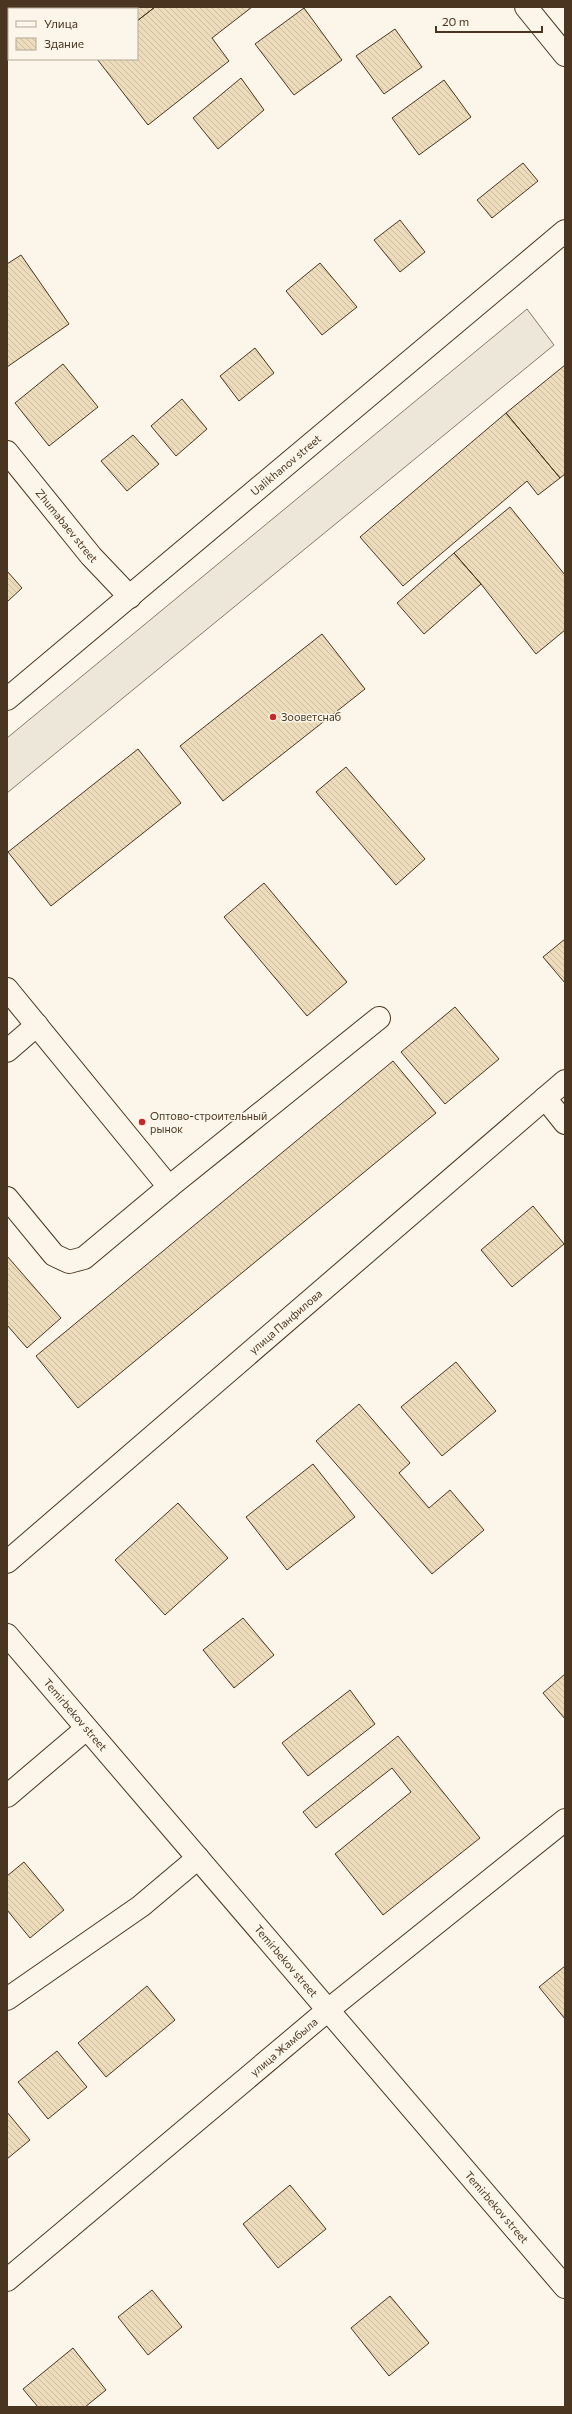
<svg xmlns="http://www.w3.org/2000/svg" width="572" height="2414" font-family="Commissioner,sans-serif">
<defs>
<pattern id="building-back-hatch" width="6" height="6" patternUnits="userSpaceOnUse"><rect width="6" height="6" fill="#ecdcbc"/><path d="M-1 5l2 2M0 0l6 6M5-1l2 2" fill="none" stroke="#ccbda1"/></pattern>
</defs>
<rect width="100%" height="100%" fill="#fbf6e9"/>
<path fill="#ede7d9" stroke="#887966" d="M 527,309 L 554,345 L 7,793 L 7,738 Z"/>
<path fill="url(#building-back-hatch)" stroke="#4a3520" d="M 54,7 L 155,7 L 137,21 L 137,9 L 56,9 Z
M 155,7 L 252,7 L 212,38 L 229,61 L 148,125 L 97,59 L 137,59 L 137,21 Z
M 304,8 L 342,60 L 294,95 L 255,44 Z
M 395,29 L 422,67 L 384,94 L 356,56 Z
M 241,78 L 264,110 L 218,149 L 193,118 Z
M 444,80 L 471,117 L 419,155 L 392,118 Z
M 523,163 L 538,181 L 492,218 L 477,200 Z
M 400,220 L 425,252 L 400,272 L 374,240 Z
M 21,255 L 69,324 L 7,367 L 7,264 Z
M 320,263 L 357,307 L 322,335 L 286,291 Z
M 255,348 L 274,373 L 239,401 L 220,376 Z
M 63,364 L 98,407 L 49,446 L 15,403 Z
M 565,365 L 565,474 L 560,478 L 506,413 Z
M 182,399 L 207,429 L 176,456 L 151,426 Z
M 506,413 L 560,478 L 538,495 L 527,481 L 403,586 L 360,537 Z
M 133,435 L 159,464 L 127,491 L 101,461 Z
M 510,507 L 565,575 L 565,630 L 536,654 L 481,584 L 454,553 Z
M 454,553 L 481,584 L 424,634 L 397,603 Z
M 7,571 L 22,588 L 7,602 Z
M 322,634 L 365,689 L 223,801 L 180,746 Z
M 138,749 L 181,803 L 51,906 L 8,852 Z
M 346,767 L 425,859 L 396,885 L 316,792 Z
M 264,883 L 347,982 L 307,1016 L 224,917 Z
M 565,939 L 565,983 L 543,957 Z
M 455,1007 L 499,1059 L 445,1104 L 401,1052 Z
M 393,1061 L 436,1113 L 78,1408 L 36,1356 Z
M 533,1206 L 564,1244 L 512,1287 L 481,1250 Z
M 7,1256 L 61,1318 L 27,1348 L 7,1325 Z
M 456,1362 L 496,1411 L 442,1456 L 401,1407 Z
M 359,1404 L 410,1463 L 399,1473 L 429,1508 L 450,1490 L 484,1530 L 432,1574 L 316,1441 Z
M 313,1464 L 355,1517 L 287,1570 L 246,1517 Z
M 178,1503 L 228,1558 L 165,1615 L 115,1560 Z
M 243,1618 L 274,1655 L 234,1688 L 203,1650 Z
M 565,1674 L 565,1719 L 543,1693 Z
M 350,1690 L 375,1724 L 308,1776 L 282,1743 Z
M 398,1736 L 480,1838 L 383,1915 L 335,1854 L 411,1792 L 392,1768 L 316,1828 L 303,1812 Z
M 24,1862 L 64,1910 L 30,1938 L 7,1910 L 7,1876 Z
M 565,1966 L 565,2019 L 539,1987 Z
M 147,1986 L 175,2020 L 106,2077 L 78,2043 Z
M 57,2051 L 87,2087 L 48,2119 L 18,2082 Z
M 7,2112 L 30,2140 L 7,2159 Z
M 290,2185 L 326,2229 L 278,2268 L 243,2224 Z
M 152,2290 L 182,2327 L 148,2355 L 118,2317 Z
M 390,2296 L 429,2343 L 389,2376 L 351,2328 Z
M 73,2348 L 106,2390 L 85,2407 L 38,2407 L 23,2389 Z"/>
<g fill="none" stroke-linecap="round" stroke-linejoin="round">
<g stroke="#4a3520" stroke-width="24">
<g id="minor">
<path d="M 526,7 L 565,55"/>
<path id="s1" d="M 7,452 L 91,556 L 130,597"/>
<path d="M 7,989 L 169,1187 L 379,1018"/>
<path d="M 7,1051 L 37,1025"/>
<path d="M 545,1098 L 565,1123"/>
<path d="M 7,1198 L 54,1255 L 69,1262 L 84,1258 L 169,1187"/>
<path id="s2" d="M 7,1562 L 565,1081"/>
<path id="s3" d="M 7,1635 L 565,2287"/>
<path d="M 7,1796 L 86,1729"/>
<path d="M 7,1999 L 141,1906 L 198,1858"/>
<path id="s4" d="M 7,2280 L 328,2010 L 565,1820"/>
</g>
</g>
<g stroke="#4a3520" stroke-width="24">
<g id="major">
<path id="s5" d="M 7,699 L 565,231"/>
</g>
</g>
<use href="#minor" stroke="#fbf6e9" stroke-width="22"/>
<use href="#major" stroke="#fbf6e9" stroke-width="22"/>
</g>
<g fill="#c62828" stroke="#fbf6e9" stroke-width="1.5">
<circle cx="273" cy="717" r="4"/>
<circle cx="142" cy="1122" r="4"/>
</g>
<g text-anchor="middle" stroke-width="3" stroke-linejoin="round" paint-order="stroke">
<g font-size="11" fill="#4a3520" stroke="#fbf6e9">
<text dy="4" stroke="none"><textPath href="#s5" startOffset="364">Ualikhanov street</textPath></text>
<text dy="4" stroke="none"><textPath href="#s1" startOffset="95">Zhumabaev street</textPath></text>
<text dy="4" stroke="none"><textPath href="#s2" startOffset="368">улица Панфилова</textPath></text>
<text dy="4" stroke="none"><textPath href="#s3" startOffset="105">Temirbekov street</textPath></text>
<text dy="4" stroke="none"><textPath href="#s3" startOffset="429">Temirbekov street</textPath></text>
<text dy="4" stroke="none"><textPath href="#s4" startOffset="362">улица Жамбыла</textPath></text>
<text dy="4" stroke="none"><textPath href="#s3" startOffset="753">Temirbekov street</textPath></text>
</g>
<g font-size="11" fill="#4a3520" stroke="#fbf6e9" text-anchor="start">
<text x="281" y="721">Зооветснаб</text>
<text x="150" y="1120">Оптово-строительный<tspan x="150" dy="13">рынок</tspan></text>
</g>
</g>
<rect width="572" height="2414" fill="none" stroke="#4a3520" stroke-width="16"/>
<rect x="8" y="8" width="130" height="52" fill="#fbf6e9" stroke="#b4a999"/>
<rect x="16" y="21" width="20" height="6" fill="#fbf6e9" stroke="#b4a999"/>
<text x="44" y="28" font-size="12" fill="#4a3520">Улица</text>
<rect x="16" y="38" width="20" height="12" fill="url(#building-back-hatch)" stroke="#b4a999"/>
<text x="44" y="48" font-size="12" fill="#4a3520">Здание</text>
<path d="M436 26v6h106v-6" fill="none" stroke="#4a3520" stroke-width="2"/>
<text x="442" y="26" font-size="12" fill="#4a3520" stroke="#fbf6e9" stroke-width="3" paint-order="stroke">20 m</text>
</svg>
